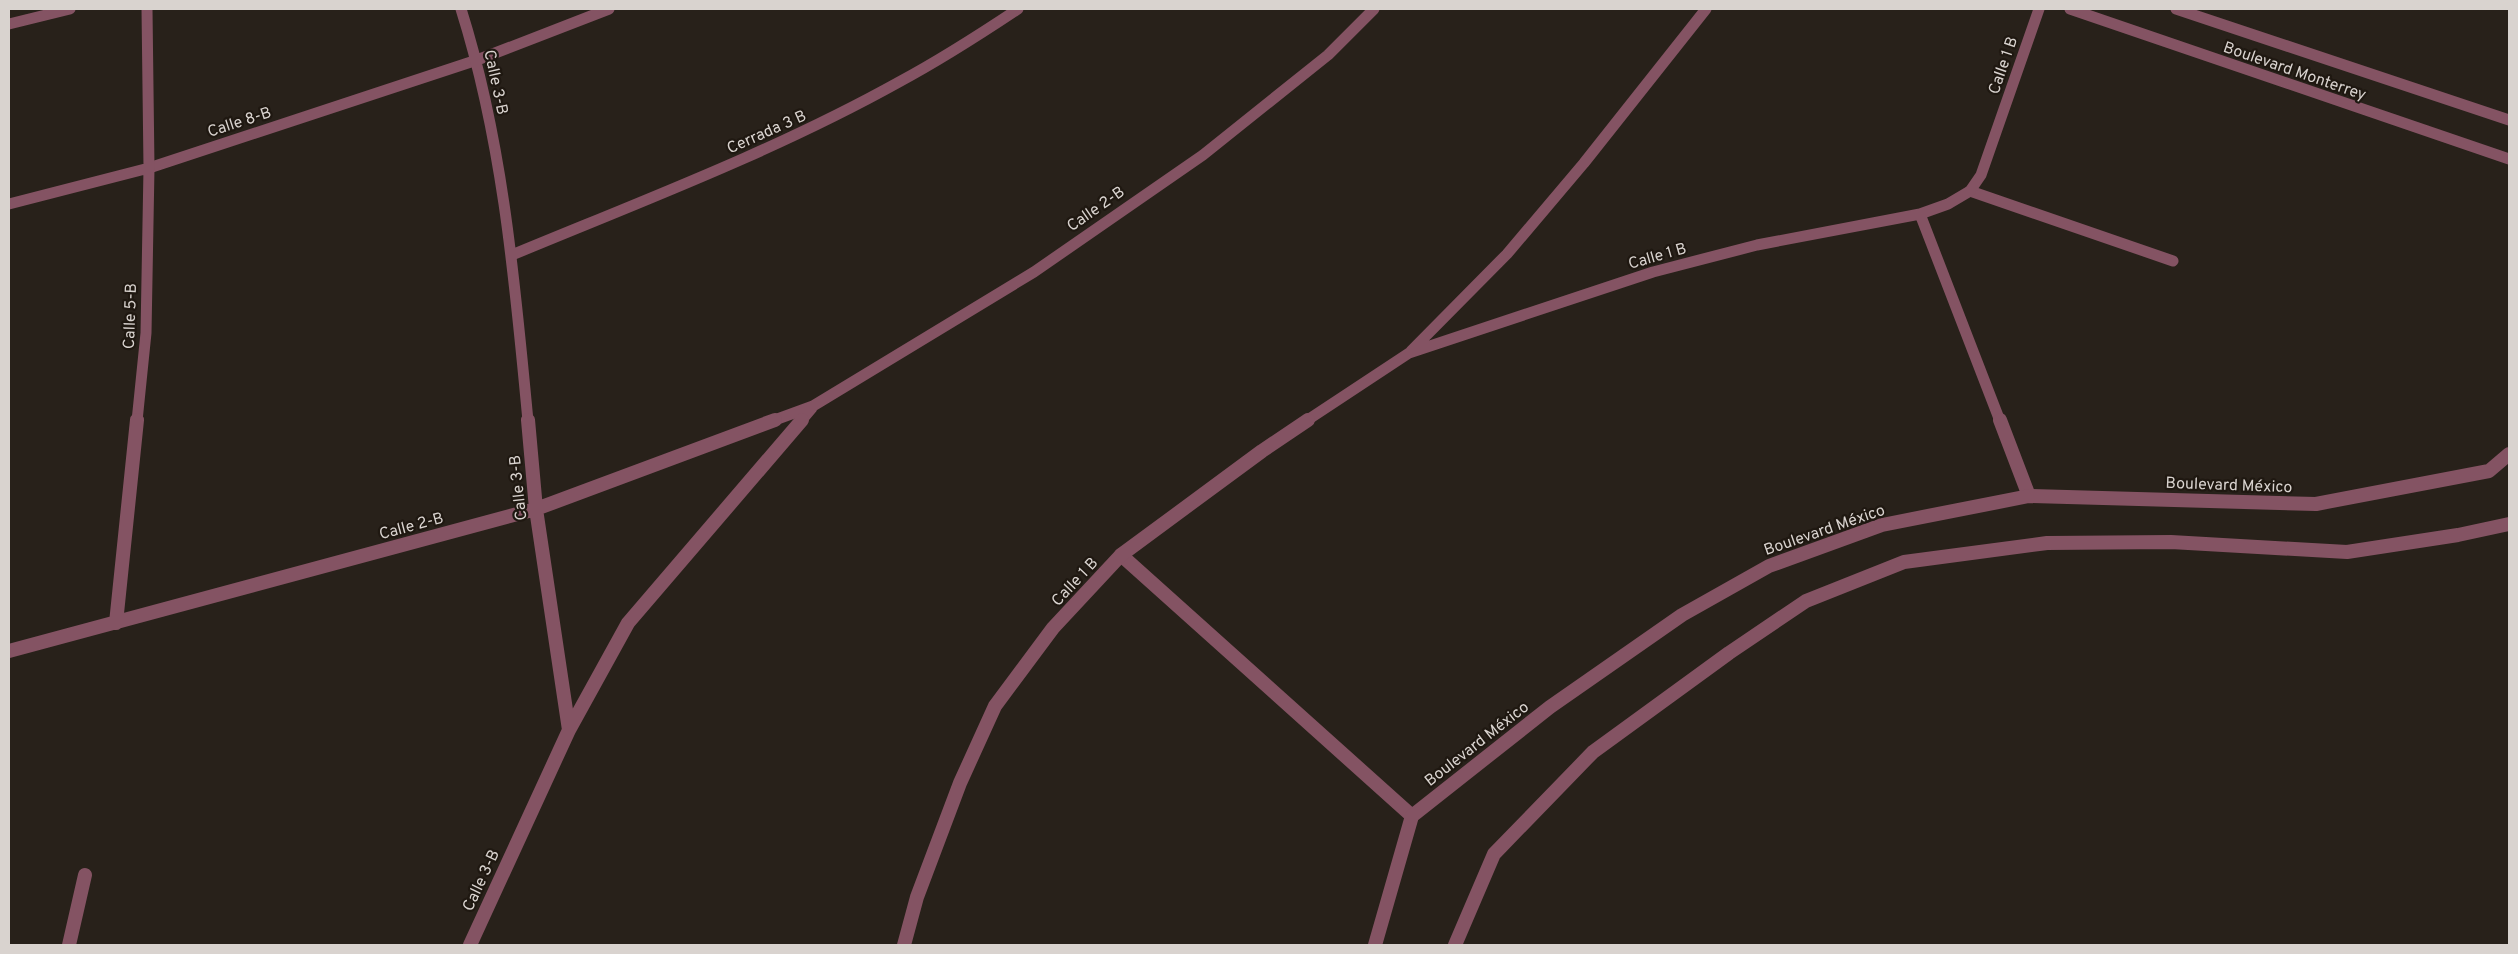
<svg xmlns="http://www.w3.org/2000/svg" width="2518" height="954" font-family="Overpass,sans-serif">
<rect width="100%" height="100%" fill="#28211a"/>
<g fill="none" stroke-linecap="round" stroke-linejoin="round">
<path stroke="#845363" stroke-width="11" d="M 1970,191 L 2173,261"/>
<path stroke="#845363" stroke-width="11" d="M 149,168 L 477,60"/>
<path stroke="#845363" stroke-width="14" d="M 1121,555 L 1412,816"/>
<path stroke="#845363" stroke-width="11" d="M 461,9 C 503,142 515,284 528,421
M 9,24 L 70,9
M 477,60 L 609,9
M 9,204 L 149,168
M 1920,214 L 2000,421
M 512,255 C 642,201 775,151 899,82 C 940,60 979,35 1018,9
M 1411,351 L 1507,254 L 1584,163 L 1706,9
M 137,421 L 146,333 L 149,168 L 147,9
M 772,421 L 813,406 L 1034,272 L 1203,155 L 1328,55 L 1374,9
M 801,421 L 812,408
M 1306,421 L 1409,353 L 1653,272 L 1757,245 L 1920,214 L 1948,204 L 1970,191 L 1981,175 L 2039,9"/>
<path stroke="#845363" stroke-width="14" d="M 2000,420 L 2029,496
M 116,623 L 137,420
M 9,651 L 536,509 L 775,420
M 569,730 L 628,623 L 802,420
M 69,945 L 85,875
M 470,945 L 569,730 L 536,509 L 528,420
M 904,945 L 917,897 L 960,783 L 995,706 L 1053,628 L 1121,555 L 1262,451 L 1308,420"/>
<path stroke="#845363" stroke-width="11" d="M 2070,9 L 2509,159
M 2176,9 L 2509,120"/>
<path stroke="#845363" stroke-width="14" d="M 1375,945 L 1412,816 L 1550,707 L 1682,615 L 1769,566 L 1882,525 L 2029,496 L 2316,504 L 2489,471 L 2509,454
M 1455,945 L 1494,854 L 1593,752 L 1729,653 L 1806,601 L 1904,562 L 2047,543 L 2171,542 L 2347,552 L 2458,535 L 2509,524"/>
</g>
<g text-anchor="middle" stroke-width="4.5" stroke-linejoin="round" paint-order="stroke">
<g font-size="16" fill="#d9d3cf" stroke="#1f1811">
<text transform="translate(2002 65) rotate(-71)" y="6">Calle 1 B</text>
<text transform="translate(2295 70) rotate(19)" y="6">Boulevard Monterrey</text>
<text transform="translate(497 82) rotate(78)" y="6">Calle 3-B</text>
<text transform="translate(239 121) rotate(-18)" y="6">Calle 8-B</text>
<text transform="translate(766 131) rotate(-24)" y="6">Cerrada 3 B</text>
<text transform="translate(1095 208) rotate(-35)" y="6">Calle 2-B</text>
<text transform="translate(1657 255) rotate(-16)" y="6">Calle 1 B</text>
<text transform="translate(129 316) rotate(-88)" y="6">Calle 5-B</text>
<text transform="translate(2229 484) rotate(2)" y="6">Boulevard México</text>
<text transform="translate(517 488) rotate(-96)" y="6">Calle 3-B</text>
<text transform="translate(411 525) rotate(-15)" y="6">Calle 2-B</text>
<text transform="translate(1824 529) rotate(-19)" y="6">Boulevard México</text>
<text transform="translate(1074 581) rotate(-47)" y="6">Calle 1 B</text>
<text transform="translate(1476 743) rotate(-38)" y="6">Boulevard México</text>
<text transform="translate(480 880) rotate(-65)" y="6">Calle 3-B</text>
</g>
</g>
<rect width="2518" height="954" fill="none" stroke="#d9d3cf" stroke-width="20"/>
</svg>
